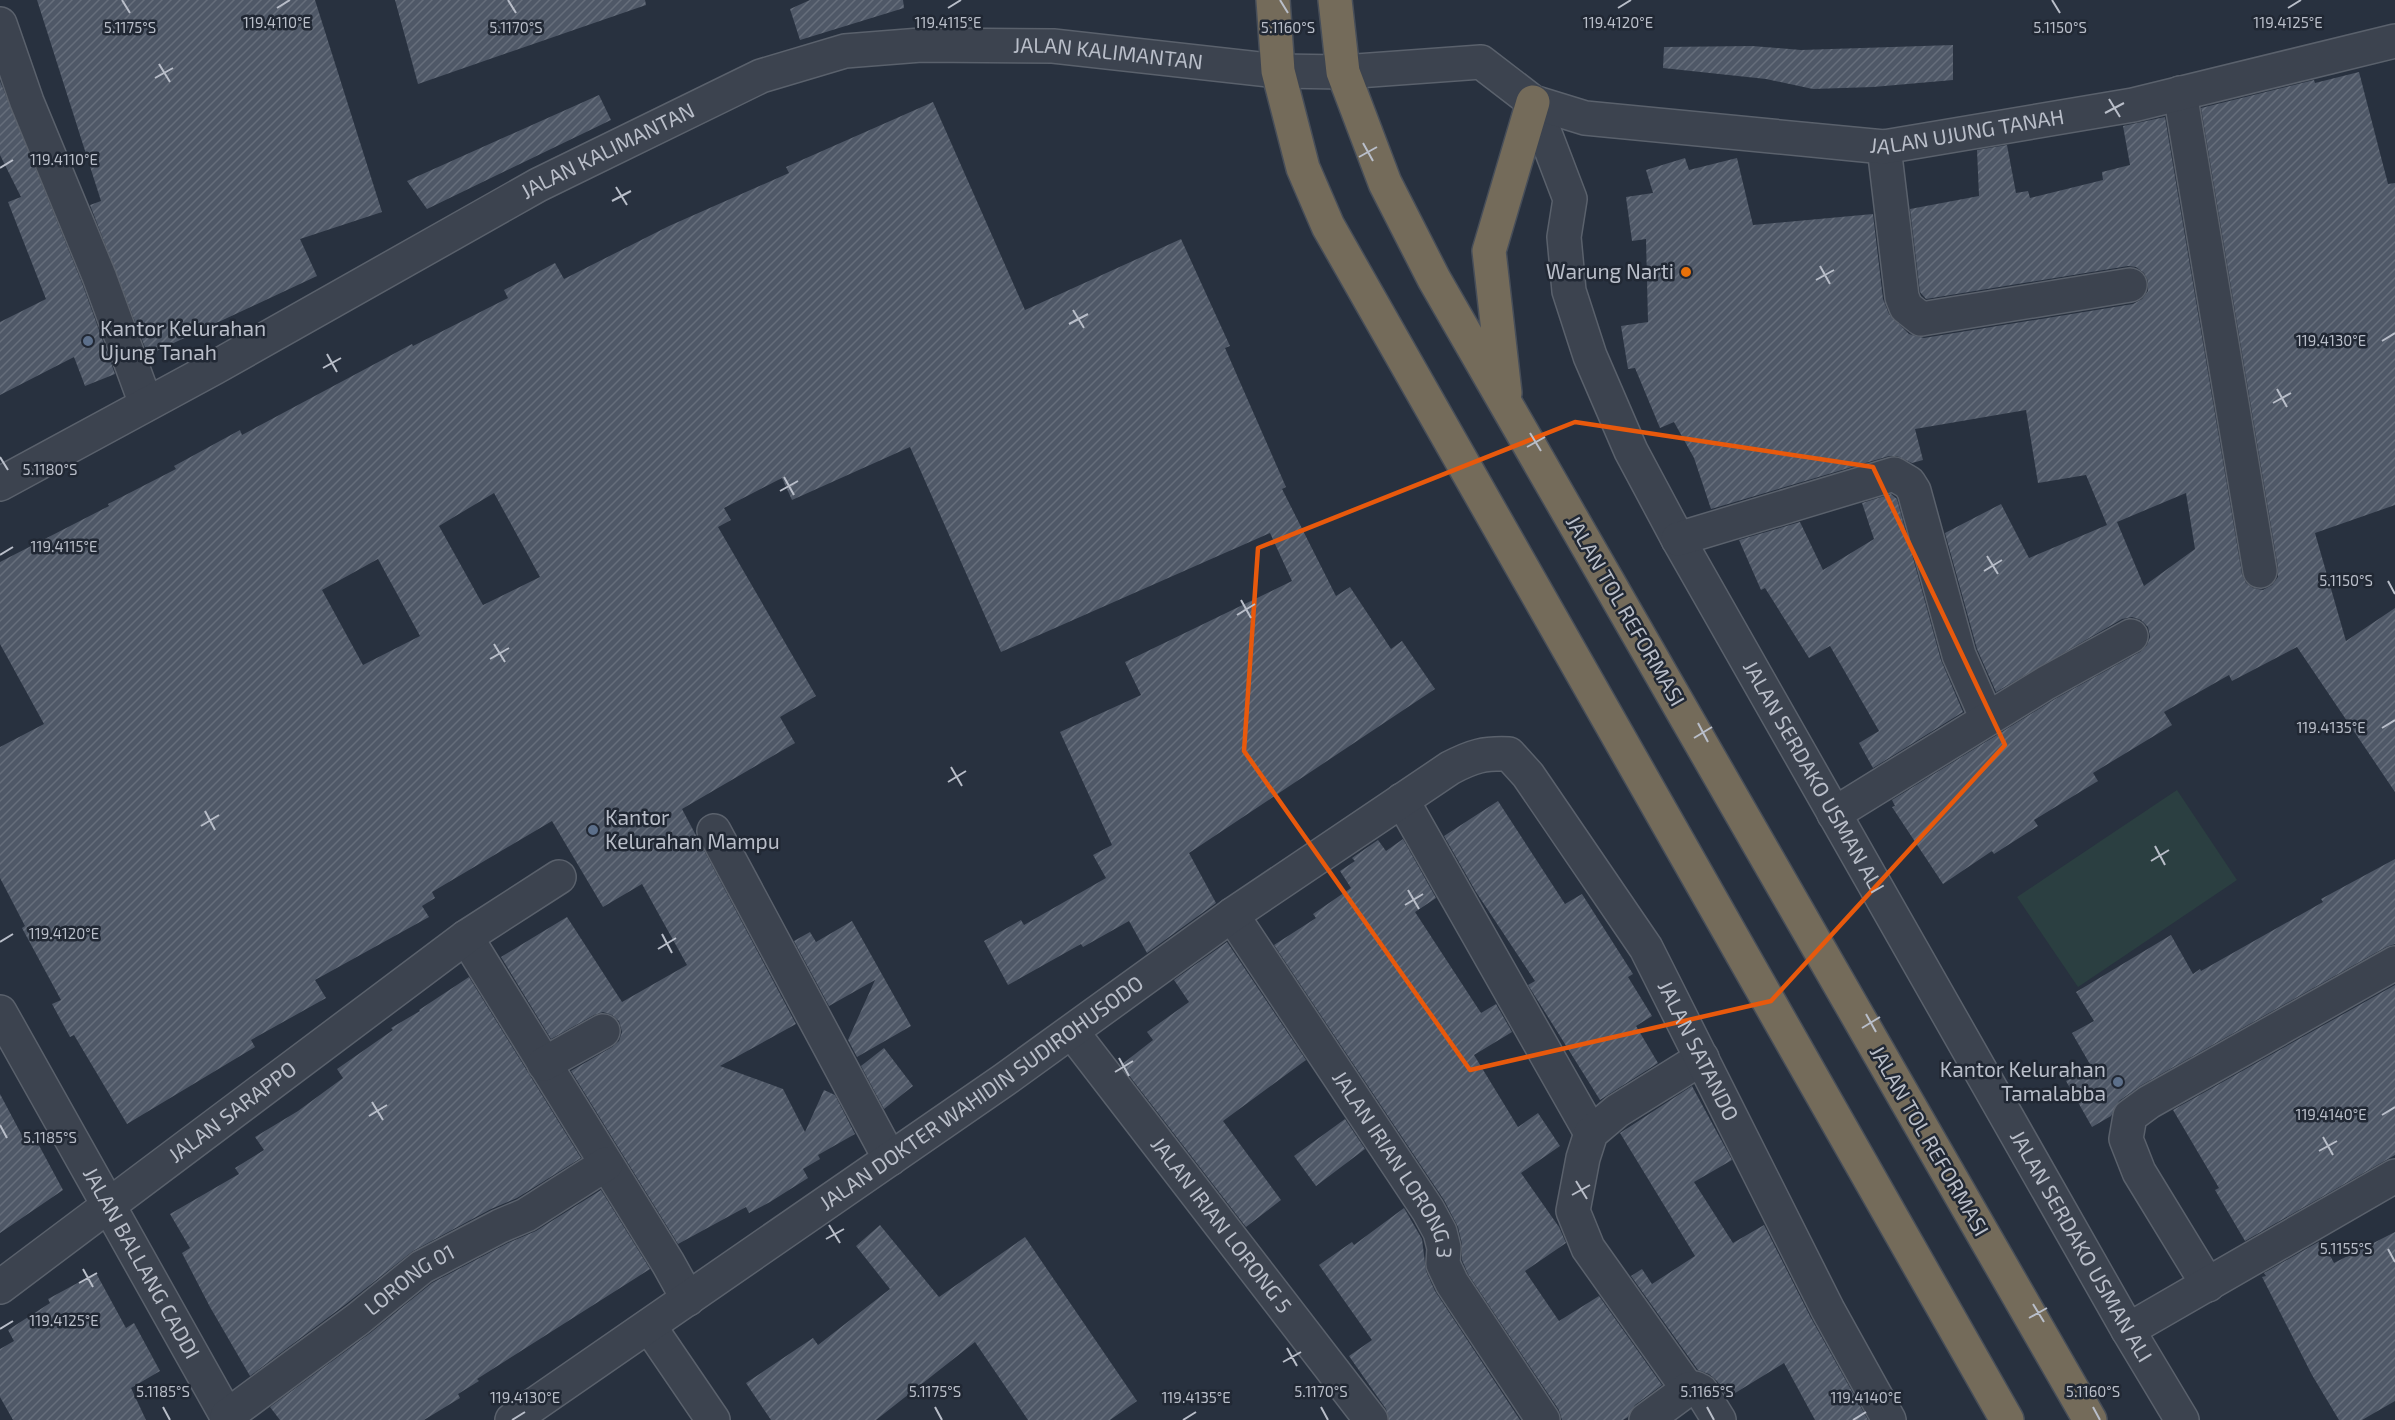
<svg xmlns="http://www.w3.org/2000/svg" width="2395" height="1420" font-family="'Exo 2',sans-serif">
<defs>
<pattern id="building-hatch" width="6" height="6" patternUnits="userSpaceOnUse" patternTransform="scale(1.5)"><rect width="6" height="6" fill="#4f5867"/><path d="M-1 1l2-2M0 6l6-6M5 7l2-2" fill="none" stroke="#666e7b"/></pattern>
</defs>
<rect width="100%" height="100%" fill="#28313f"/>
<path fill="#2b3f41" d="M 2177,790 L 2237,880 L 2078,987 L 2017,897 Z"/>
<path fill="url(#building-hatch)" fill-rule="evenodd" d="M 37,0 L 315,0 L 382,212 L 300,239 L 317,276 L 148,355 L 90,205 L 101,201 Z
M 395,0 L 645,0 L 646,5 L 418,84 Z
M 810,0 L 903,0 L 904,8 L 800,40 L 790,9 Z
M 1953,45 L 1953,80 L 1873,87 L 1813,89 L 1766,79 L 1663,68 L 1664,47 L 1752,46 L 1801,50 Z
M 2359,72 L 2388,184 L 2395,183 L 2395,505 L 2315,533 L 2346,641 L 2395,608 L 2395,792 L 2297,647 L 2232,681 L 2229,675 L 2164,712 L 2172,725 L 2093,773 L 2098,781 L 2034,820 L 2038,826 L 1994,854 L 1992,851 L 1943,884 L 1892,807 L 1895,806 L 1892,800 L 2055,699 L 2140,652 L 2147,645 L 2150,637 L 2148,627 L 2141,620 L 2132,617 L 2122,619 L 1996,692 L 1977,649 L 1945,533 L 2001,504 L 2029,558 L 2107,525 L 2086,475 L 2038,483 L 2026,410 L 1915,429 L 1923,460 L 1912,463 L 1897,456 L 1889,456 L 1711,509 L 1694,458 L 1674,422 L 1660,428 L 1635,368 L 1628,369 L 1621,326 L 1648,322 L 1646,239 L 1632,241 L 1626,197 L 1653,193 L 1646,170 L 1685,158 L 1689,170 L 1737,158 L 1753,225 L 1873,214 L 1883,299 L 1889,314 L 1909,334 L 1924,338 L 2133,304 L 2142,299 L 2148,291 L 2148,281 L 2144,273 L 2136,267 L 2128,266 L 1926,299 L 1920,292 L 1910,209 L 1979,196 L 1977,150 L 2007,145 L 2016,193 L 2028,191 L 2030,198 L 2103,180 L 2102,172 L 2130,165 L 2123,126 L 2165,117 L 2242,574 L 2246,583 L 2253,588 L 2263,590 L 2272,585 L 2278,577 L 2278,568 L 2201,108 L 2314,80 L 2315,83 ZM 2186,493 L 2195,549 L 2144,586 L 2117,522 Z
M 0,81 L 82,283 L 115,374 L 85,386 L 74,357 L 0,395 L 0,322 L 46,299 L 8,202 L 21,197 L 0,155 Z
M 599,95 L 611,120 L 427,209 L 407,181 Z
M 933,102 L 1025,310 L 1181,239 L 1230,346 L 1225,348 L 1286,487 L 1282,489 L 1336,596 L 1350,587 L 1391,649 L 1402,641 L 1435,689 L 1189,853 L 1216,903 L 1147,953 L 1129,921 L 1083,947 L 1081,944 L 1008,985 L 984,941 L 1021,920 L 1024,925 L 1106,878 L 1093,855 L 1112,845 L 1060,732 L 1141,695 L 1125,662 L 1292,581 L 1270,533 L 1001,652 L 910,447 L 792,500 L 782,478 L 724,508 L 731,520 L 718,527 L 816,696 L 780,717 L 795,743 L 682,809 L 796,1024 L 720,1066 L 783,1089 L 805,1132 L 824,1090 L 835,1095 L 855,1134 L 818,1155 L 820,1159 L 803,1169 L 808,1178 L 770,1202 L 749,1213 L 746,1207 L 678,1244 L 571,1071 L 612,1047 L 619,1041 L 622,1032 L 619,1021 L 612,1015 L 603,1012 L 594,1015 L 551,1039 L 501,957 L 567,917 L 622,1002 L 687,965 L 642,884 L 603,907 L 552,821 L 432,892 L 435,898 L 422,906 L 429,917 L 315,980 L 326,998 L 251,1040 L 255,1047 L 127,1124 L 74,1035 L 70,1037 L 52,1004 L 61,1000 L 22,928 L 25,926 L 0,878 L 0,747 L 44,724 L 0,644 L 0,562 L 109,506 L 108,504 L 176,469 L 174,466 L 240,430 L 242,435 L 412,344 L 413,346 L 508,298 L 504,290 L 555,263 L 564,279 L 669,226 L 789,173 L 786,167 ZM 494,493 L 540,577 L 483,605 L 439,526 ZM 378,559 L 420,636 L 363,665 L 322,590 Z
M 1891,494 L 1897,499 L 1941,660 L 1963,712 L 1873,768 L 1859,743 L 1879,731 L 1830,646 L 1809,658 L 1765,588 L 1761,590 L 1739,540 L 1800,522 L 1823,570 L 1874,539 L 1862,503 Z
M 1498,801 L 1565,904 L 1582,894 L 1633,974 L 1628,977 L 1652,1016 L 1636,1026 L 1658,1063 L 1600,1100 L 1528,985 L 1535,981 L 1476,892 L 1444,836 Z
M 1403,839 L 1436,898 L 1415,912 L 1481,1013 L 1496,1004 L 1512,1032 L 1474,1055 L 1518,1127 L 1538,1113 L 1560,1146 L 1521,1173 L 1559,1227 L 1566,1243 L 1525,1271 L 1559,1321 L 1599,1296 L 1662,1385 L 1635,1405 L 1628,1417 L 1623,1420 L 1562,1420 L 1559,1410 L 1468,1274 L 1462,1260 L 1462,1244 L 1458,1227 L 1444,1200 L 1274,945 L 1316,918 L 1313,914 L 1351,888 L 1340,871 L 1355,861 L 1352,858 L 1378,840 L 1386,851 Z
M 2395,859 L 2395,944 L 2386,947 L 2140,1086 L 2119,1101 L 2111,1116 L 2092,1127 L 2066,1081 L 2091,1066 L 2072,1033 L 2094,1021 L 2076,992 L 2171,935 L 2193,974 L 2200,969 L 2201,971 L 2323,902 L 2321,899 Z
M 852,921 L 911,1026 L 857,1057 L 848,1040 L 875,980 L 829,1006 L 794,941 L 810,932 L 816,942 Z
M 1227,942 L 1306,1060 L 1223,1121 L 1281,1200 L 1246,1227 L 1121,1065 L 1153,1040 L 1147,1032 L 1189,1002 L 1174,980 Z
M 469,977 L 581,1158 L 517,1198 L 491,1209 L 413,1251 L 346,1304 L 250,1376 L 210,1307 L 182,1253 L 190,1248 L 170,1214 L 239,1174 L 235,1168 L 264,1150 L 255,1137 L 298,1111 L 343,1078 L 337,1069 L 393,1030 L 391,1028 L 420,1011 L 419,1010 Z
M 2395,985 L 2395,1155 L 2245,1241 L 2215,1190 L 2219,1188 L 2173,1110 Z
M 884,1048 L 913,1086 L 884,1109 L 861,1066 Z
M 1692,1086 L 1732,1160 L 1694,1182 L 1733,1243 L 1764,1225 L 1811,1318 L 1868,1420 L 1815,1420 L 1784,1363 L 1727,1398 L 1717,1381 L 1709,1374 L 1698,1370 L 1631,1276 L 1642,1269 L 1652,1284 L 1695,1256 L 1620,1133 Z
M 0,1094 L 26,1143 L 35,1138 L 63,1190 L 0,1233 Z
M 1345,1119 L 1365,1149 L 1316,1186 L 1294,1156 Z
M 601,1190 L 650,1269 L 477,1379 L 479,1381 L 458,1394 L 460,1398 L 424,1420 L 280,1420 L 270,1407 L 369,1334 L 432,1283 L 508,1243 L 536,1231 Z
M 1404,1208 L 1422,1239 L 1426,1271 L 1435,1291 L 1520,1420 L 1389,1420 L 1386,1409 L 1349,1356 L 1372,1340 L 1319,1265 L 1352,1242 L 1354,1245 Z
M 880,1225 L 939,1297 L 1025,1237 L 1137,1401 L 1110,1420 L 1028,1420 L 975,1342 L 876,1420 L 771,1420 L 746,1383 L 813,1338 L 818,1345 L 890,1289 L 856,1246 Z
M 2395,1232 L 2395,1401 L 2362,1420 L 2339,1420 L 2312,1375 L 2262,1277 L 2266,1276 L 2264,1273 L 2322,1240 L 2334,1263 Z
M 96,1273 L 126,1328 L 134,1323 L 160,1371 L 131,1388 L 146,1420 L 13,1420 L 0,1397 L 0,1349 L 14,1341 L 8,1330 L 50,1303 L 48,1299 Z"/>
<g fill="none" stroke-linecap="round" stroke-linejoin="round">
<g stroke="#5a616c" stroke-width="36">
<g id="minor">
<path d="M 0,24 L 27,102 L 99,276 L 146,404"/>
<path d="M 2180,93 L 2260,571"/>
<path id="s1" d="M 1533,102 L 1570,199 L 1564,237 L 1569,291 L 1590,356 L 1631,451 L 1678,539 L 2128,1330 L 2182,1420"/>
<path d="M 1884,147 L 1902,297 L 1906,307 L 1921,319 L 2130,285"/>
<path id="s2" d="M 0,484 L 214,368 L 538,185 L 761,76 L 845,51 L 921,45 L 1053,46 L 1278,71 L 1343,72 L 1481,62 L 1533,102 L 1585,118 L 1884,147 L 2133,105 L 2395,41"/>
<path d="M 1678,539 L 1894,474 L 1909,483 L 1914,491 L 1959,655 L 1987,719"/>
<path d="M 1402,800 L 1591,1133"/>
<path d="M 1834,814 L 2046,683 L 2131,636"/>
<path d="M 714,831 L 890,1159"/>
<path id="s3" d="M 1232,915 L 1428,1210 L 1440,1232 L 1444,1248 L 1443,1264 L 1452,1283 L 1543,1420"/>
<path d="M 466,937 L 668,1263 L 688,1299"/>
<path id="s4" d="M 0,1012 L 229,1420"/>
<path id="s5" d="M 1072,1032 L 1371,1420"/>
<path d="M 544,1064 L 603,1031"/>
<path d="M 2208,1285 L 2139,1172 L 2126,1139 L 2130,1116 L 2149,1102 L 2395,963"/>
<path id="s6" d="M 0,1287 L 466,937 L 559,877"/>
<path d="M 649,1326 L 713,1420"/>
<path d="M 2128,1330 L 2395,1176"/>
<path d="M 1688,1389 L 1588,1248 L 1573,1211 L 1583,1158 L 1591,1133 L 1617,1111 L 1702,1058"/>
<path id="s7" d="M 227,1416 L 358,1319 L 422,1267 L 500,1226 L 526,1215 L 606,1164"/>
<path id="s8" d="M 512,1420 L 1004,1080 L 1232,915 L 1450,768 C 1473,756 1484,753 1509,754 L 1528,775 L 1646,948 L 1828,1310 L 1889,1420"/>
<path d="M 1646,1420 L 1688,1389 L 1695,1388 L 1701,1391 L 1719,1420"/>
</g>
</g>
<g stroke="#474e59" stroke-width="36">
<path id="highway" d="M 1273,0 L 1278,71 L 1303,168 L 1328,226 L 2007,1420
M 1335,0 L 1343,72 L 1385,183 L 1434,279 L 2090,1420
M 1505,393 L 1489,251 L 1533,102"/>
</g>
<use href="#minor" stroke="#3c434f" stroke-width="33"/>
<use href="#highway" stroke="#746b5a" stroke-width="33"/>
</g>
<path fill="none" stroke="#e8590c" stroke-width="4.5" stroke-linejoin="round" d="M 1575,422 L 1873,467 L 2005,745 L 1771,1001 L 1470,1070 L 1244,751 L 1258,548 Z"/>
<path fill="none" stroke="#b9bec9" stroke-width="2" d="M 122,0 L 130,13M 508,0 L 516,13M 1280,0 L 1288,13M 2052,0 L 2060,13M 277,8 L 290,0M 948,8 L 961,0M 1618,8 L 1631,0M 2288,8 L 2301,0M 159,64 L 170,82M 155,78 L 173,68M 2109,99 L 2120,117M 2105,113 L 2124,103M 1363,143 L 1373,161M 1359,157 L 1377,147M 0,168 L 13,160M 616,187 L 627,205M 612,201 L 631,191M 1820,266 L 1830,284M 1816,280 L 1834,270M 1073,310 L 1084,328M 1069,324 L 1088,314M 2382,341 L 2395,333M 327,354 L 337,372M 323,368 L 341,358M 2277,389 L 2287,407M 2273,403 L 2291,393M 1530,433 L 1541,451M 1527,447 L 1545,437M 0,457 L 8,470M 784,477 L 794,495M 780,491 L 798,481M 0,555 L 13,547M 1987,556 L 1998,574M 1984,571 L 2002,560M 2388,581 L 2395,594M 1241,600 L 1251,618M 1237,615 L 1255,604M 494,644 L 505,662M 490,659 L 509,648M 1698,723 L 1708,742M 2382,728 L 2395,720M 1694,738 L 1712,727M 951,767 L 962,786M 948,782 L 966,771M 205,811 L 215,830M 201,826 L 219,815M 2155,846 L 2165,865M 2151,861 L 2169,850M 1408,890 L 1419,909M 1405,905 L 1423,894M 662,934 L 672,953M 0,942 L 13,934M 658,949 L 676,938M 1866,1014 L 1876,1032M 1862,1028 L 1880,1017M 1119,1058 L 1129,1076M 1115,1072 L 1133,1061M 372,1102 L 383,1120M 2382,1115 L 2395,1107M 369,1116 L 387,1105M 0,1125 L 7,1138M 2323,1137 L 2333,1155M 2319,1151 L 2337,1141M 1576,1181 L 1587,1199M 1572,1195 L 1590,1185M 829,1225 L 840,1243M 826,1239 L 844,1229M 2388,1249 L 2395,1262M 83,1269 L 93,1287M 79,1283 L 97,1273M 2033,1304 L 2044,1322M 2029,1318 L 2047,1308M 0,1329 L 13,1321M 1287,1348 L 1297,1366M 1283,1362 L 1301,1352M 163,1407 L 170,1420M 935,1407 L 942,1420M 1321,1407 L 1328,1420M 1707,1407 L 1714,1420M 2093,1407 L 2100,1420M 512,1420 L 525,1412M 1183,1420 L 1196,1412M 1853,1420 L 1866,1412"/>
<circle fill="#e8710a" stroke="#212834" stroke-width="2" cx="1686" cy="272" r="6"/>
<g fill="#5c6f8a" stroke="#212834" stroke-width="2">
<circle cx="88" cy="341" r="6"/>
<circle cx="593" cy="830" r="6"/>
<circle cx="2118" cy="1082" r="6"/>
</g>
<g text-anchor="middle" stroke-width="5" stroke-linejoin="round" paint-order="stroke">
<g font-size="21" fill="#b9bec9" stroke="#212834">
<text dy="7" stroke="none"><textPath href="#s2" startOffset="1215">JALAN KALIMANTAN</textPath></text>
<text dy="7" stroke="none"><textPath href="#s2" startOffset="2094">JALAN UJUNG TANAH</textPath></text>
<text dy="7" stroke="none"><textPath href="#s2" startOffset="693">JALAN KALIMANTAN</textPath></text>
<text transform="translate(1625 611) rotate(60)" y="7">JALAN TOL REFORMASI</text>
<text dy="7" stroke="none"><textPath href="#s1" startOffset="742">JALAN SERDAKO USMAN ALI</textPath></text>
<text dy="7" stroke="none"><textPath href="#s8" startOffset="1557">JALAN SATANDO</textPath></text>
<text dy="7" stroke="none"><textPath href="#s8" startOffset="572">JALAN DOKTER WAHIDIN SUDIROHUSODO</textPath></text>
<text dy="7" stroke="none"><textPath href="#s6" startOffset="291">JALAN SARAPPO</textPath></text>
<text transform="translate(1929 1141) rotate(60)" y="7">JALAN TOL REFORMASI</text>
<text dy="7" stroke="none"><textPath href="#s3" startOffset="298">JALAN IRIAN LORONG 3</textPath></text>
<text dy="7" stroke="none"><textPath href="#s5" startOffset="244">JALAN IRIAN LORONG 5</textPath></text>
<text dy="7" stroke="none"><textPath href="#s1" startOffset="1282">JALAN SERDAKO USMAN ALI</textPath></text>
<text dy="7" stroke="none"><textPath href="#s4" startOffset="288">JALAN BALLANG CADDI</textPath></text>
<text dy="7" stroke="none"><textPath href="#s7" startOffset="228">LORONG 01</textPath></text>
</g>
<g font-size="21" fill="#b9bec9" stroke="#212834" text-anchor="end">
<text x="1674" y="279">Warung Narti</text>
<text x="100" y="336" text-anchor="start">Kantor Kelurahan<tspan x="100" dy="24">Ujung Tanah</tspan></text>
<text x="605" y="825" text-anchor="start">Kantor<tspan x="605" dy="24">Kelurahan Mampu</tspan></text>
<text x="2106" y="1077">Kantor Kelurahan<tspan x="2106" dy="24">Tamalabba</tspan></text>
</g>
</g>
<g font-size="15" text-anchor="middle" fill="#b9bec9" stroke="#212834" stroke-width="5" stroke-linejoin="round" paint-order="stroke">
<text x="277" y="28">119.4110°E</text>
<text x="948" y="28">119.4115°E</text>
<text x="1618" y="28">119.4120°E</text>
<text x="2288" y="28">119.4125°E</text>
<text x="130" y="33">5.1175°S</text>
<text x="516" y="33">5.1170°S</text>
<text x="1288" y="33">5.1160°S</text>
<text x="2060" y="33">5.1150°S</text>
<text x="64" y="165">119.4110°E</text>
<text x="2331" y="346">119.4130°E</text>
<text x="50" y="475">5.1180°S</text>
<text x="64" y="552">119.4115°E</text>
<text x="2346" y="586">5.1150°S</text>
<text x="2331" y="733">119.4135°E</text>
<text x="64" y="939">119.4120°E</text>
<text x="2331" y="1120">119.4140°E</text>
<text x="50" y="1143">5.1185°S</text>
<text x="2346" y="1254">5.1155°S</text>
<text x="64" y="1326">119.4125°E</text>
<text x="163" y="1397">5.1185°S</text>
<text x="935" y="1397">5.1175°S</text>
<text x="1321" y="1397">5.1170°S</text>
<text x="1707" y="1397">5.1165°S</text>
<text x="2093" y="1397">5.1160°S</text>
<text x="525" y="1403">119.4130°E</text>
<text x="1196" y="1403">119.4135°E</text>
<text x="1866" y="1403">119.4140°E</text>
</g>
</svg>
